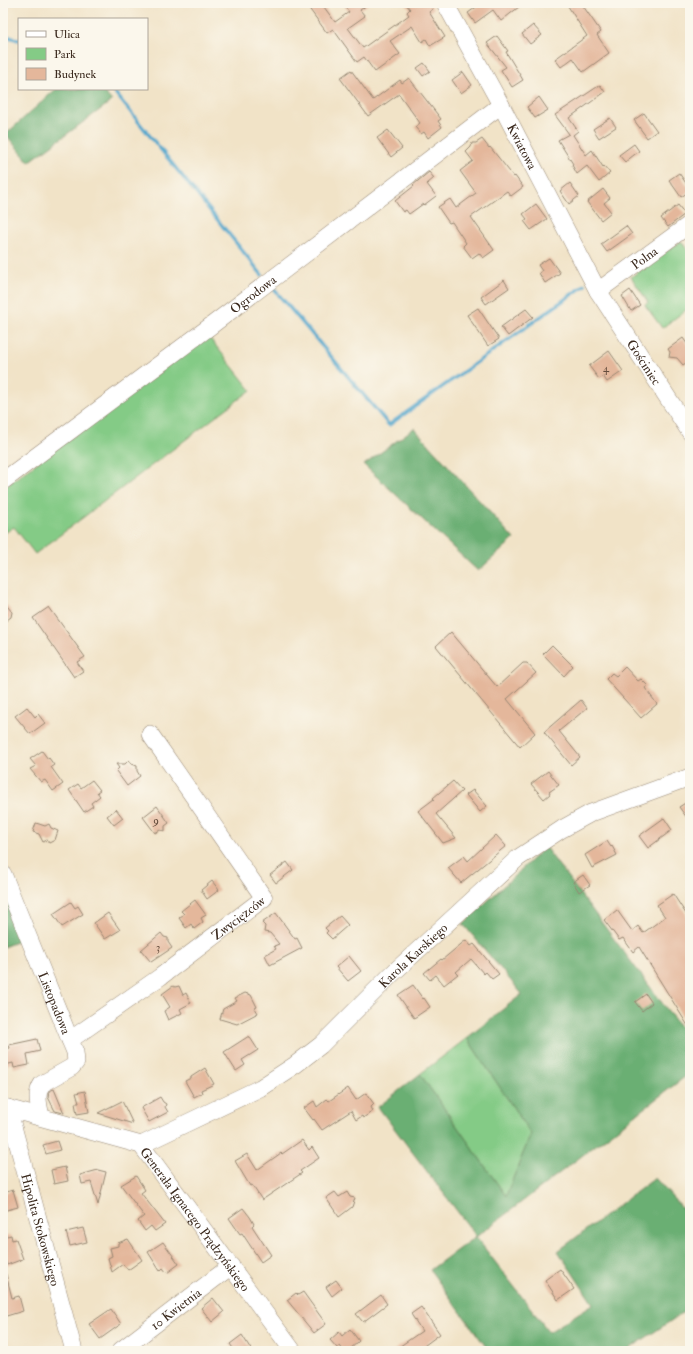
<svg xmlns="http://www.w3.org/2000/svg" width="693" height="1354" font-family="'IM FELL Double Pica',serif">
<rect width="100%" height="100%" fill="#fbf7ec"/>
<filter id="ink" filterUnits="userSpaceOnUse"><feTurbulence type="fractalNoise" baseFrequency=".025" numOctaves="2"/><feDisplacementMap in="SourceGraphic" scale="8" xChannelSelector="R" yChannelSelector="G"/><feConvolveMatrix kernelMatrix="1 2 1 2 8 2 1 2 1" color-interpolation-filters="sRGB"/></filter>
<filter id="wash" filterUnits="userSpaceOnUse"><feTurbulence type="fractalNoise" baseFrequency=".012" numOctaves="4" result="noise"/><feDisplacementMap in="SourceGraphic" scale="16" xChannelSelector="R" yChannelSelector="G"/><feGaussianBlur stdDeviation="0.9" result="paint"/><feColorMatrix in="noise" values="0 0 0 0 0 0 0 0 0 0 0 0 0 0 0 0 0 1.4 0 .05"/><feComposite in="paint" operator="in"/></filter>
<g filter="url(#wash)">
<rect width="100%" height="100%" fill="#f1e3c7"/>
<path fill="#84cb86" stroke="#607a52" d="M 681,241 L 690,253 L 690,307 L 662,328 L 645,305 L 648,302 L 631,277 Z
M 208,336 L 251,390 L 35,554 L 14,527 L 3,534 L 3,488 Z
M 467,1038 L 531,1134 L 506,1196 L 420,1074 Z"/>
<path fill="#6baf73" stroke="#536c48" d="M 56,89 L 101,89 L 112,101 L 29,162 L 12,142 L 6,134 Z
M 414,428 L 514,539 L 478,571 L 364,465 Z
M 545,847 L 690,1040 L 690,1073 L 476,1237 L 549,1332 L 593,1304 L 558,1251 L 655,1178 L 690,1217 L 690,1308 L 626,1351 L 489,1351 L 430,1270 L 476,1236 L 378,1107 L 420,1074 L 506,1196 L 531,1134 L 467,1038 L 522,994 L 463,924 Z
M 3,886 L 24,939 L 3,947 Z"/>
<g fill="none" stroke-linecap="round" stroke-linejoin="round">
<path stroke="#4ea4cb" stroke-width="3.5" d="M 3,35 L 19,40
M 112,89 L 262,275
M 273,288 L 389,425 L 585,285"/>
</g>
<g id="blocks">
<path fill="#e4b79b" d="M 305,3 L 321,3 L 335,22 L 349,12 L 345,7 L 351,3 L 370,3 L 360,10 L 365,16 L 348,28 L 363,48 L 409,15 L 407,12 L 410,9 L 405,3 L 430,3 L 433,9 L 429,12 L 445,37 L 430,46 L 426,39 L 422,42 L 412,26 L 390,41 L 400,54 L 375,72 L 364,57 L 357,62 L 333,29 L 327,33 Z
M 482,3 L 524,3 L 501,21 L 493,10 L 475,23 L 468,13 Z
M 566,3 L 581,3 L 601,32 L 597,35 L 609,53 L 583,72 L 573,58 L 561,67 L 555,59 L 587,36 Z
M 533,25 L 542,35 L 530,44 L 522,34 Z
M 497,36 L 508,51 L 506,52 L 523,80 L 512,87 L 501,70 L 506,67 L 487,43 Z
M 424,63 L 430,71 L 423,76 L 417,68 Z
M 351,70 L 373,100 L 400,80 L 402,83 L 409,78 L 441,119 L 438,121 L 442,127 L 428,138 L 424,132 L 421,134 L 415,127 L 420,123 L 399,94 L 368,116 L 340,78 Z
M 463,72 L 472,85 L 461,93 L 452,80 Z
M 600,85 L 605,92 L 569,118 L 578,131 L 573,135 L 586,155 L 592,150 L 603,167 L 604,166 L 610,173 L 599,182 L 587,166 L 577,174 L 572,165 L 573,164 L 558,140 L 569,134 L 555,115 Z
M 539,97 L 548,110 L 535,118 L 527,107 Z
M 644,113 L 657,131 L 647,138 L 634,120 Z
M 610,118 L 616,127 L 599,138 L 593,129 Z
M 388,130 L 402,148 L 391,157 L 377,138 Z
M 482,139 L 489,148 L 490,147 L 514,177 L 515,176 L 523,187 L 511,196 L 507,191 L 471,217 L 494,250 L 483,258 L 479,253 L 472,258 L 463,246 L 466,243 L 452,222 L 449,223 L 438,207 L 450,199 L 456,208 L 476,193 L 460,171 L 473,161 L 466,152 L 471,147 L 472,143 L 476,143 Z
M 634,144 L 639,151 L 625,162 L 619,155 Z
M 429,172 L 434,178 L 427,184 L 436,196 L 424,205 L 423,204 L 409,214 L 406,210 L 403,212 L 395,201 L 414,186 L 413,185 Z
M 679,173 L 690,189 L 690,191 L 681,197 L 669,180 Z
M 570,183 L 579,196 L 569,204 L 560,191 Z
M 603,189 L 610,198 L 604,203 L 611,212 L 601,220 L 587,202 Z
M 536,204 L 547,219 L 531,230 L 524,221 L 527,219 L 523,214 Z
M 678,205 L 685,214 L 668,227 L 661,218 Z
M 626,226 L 632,234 L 607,252 L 601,244 Z
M 549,258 L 560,273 L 545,283 L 539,273 L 542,271 L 538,265 Z
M 504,280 L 509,288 L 486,304 L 481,297 Z
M 630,290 L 640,305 L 631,311 L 622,296 Z
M 478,308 L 499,339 L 488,346 L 467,315 Z
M 526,309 L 533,317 L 508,336 L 501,327 Z
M 683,338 L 690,348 L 690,360 L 683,365 L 677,358 L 669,357 L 670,352 L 668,349 Z
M 609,351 L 623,371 L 607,382 L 603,376 L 599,379 L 589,366 Z
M 3,601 L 12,612 L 11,617 L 3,623 Z
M 49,607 L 85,657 L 77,662 L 83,671 L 74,677 L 33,618 Z
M 451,632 L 497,687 L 523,663 L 527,663 L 536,673 L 507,699 L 535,733 L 520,747 L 436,646 Z
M 552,645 L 573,666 L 564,676 L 543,654 Z
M 625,667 L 638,681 L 641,679 L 648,686 L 645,688 L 657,704 L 641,718 L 606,679 L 612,673 L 616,676 Z
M 581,700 L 587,708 L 559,731 L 580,757 L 571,765 L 544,732 Z
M 27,707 L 35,717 L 38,714 L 45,723 L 30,734 L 15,716 Z
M 42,751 L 48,759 L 49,758 L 54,765 L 51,767 L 63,784 L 53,791 L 45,780 L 41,782 L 30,769 L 36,766 L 30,759 Z
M 129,760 L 132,764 L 137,766 L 137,771 L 140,776 L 127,786 L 116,771 L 119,768 L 116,764 L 125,764 Z
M 548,771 L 559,785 L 549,792 L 550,794 L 544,799 L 531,784 Z
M 92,780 L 100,790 L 97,792 L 100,796 L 91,803 L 93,806 L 84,812 L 69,790 L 78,784 L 81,788 Z
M 453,781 L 462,791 L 436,814 L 456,838 L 443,843 L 418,811 L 434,799 L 433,798 Z
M 473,790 L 487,806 L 480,812 L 466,795 Z
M 690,800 L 690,822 L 679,807 Z
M 157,806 L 169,823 L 165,826 L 165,831 L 160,830 L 155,833 L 143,817 Z
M 116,809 L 123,818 L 114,825 L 107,816 Z
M 664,818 L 672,830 L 648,848 L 639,836 Z
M 36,823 L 45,826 L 49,824 L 51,828 L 58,831 L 55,840 L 49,843 L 47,840 L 43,842 L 39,834 L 33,832 Z
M 496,835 L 506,846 L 461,883 L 448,868 L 464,856 L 468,861 Z
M 607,841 L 611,847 L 612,846 L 617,855 L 592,868 L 585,855 Z
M 287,862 L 293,870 L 276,883 L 270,875 Z
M 583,875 L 590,885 L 579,892 L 573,882 Z
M 212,881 L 219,890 L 207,899 L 201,890 Z
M 673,894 L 690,920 L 690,1029 L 639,947 L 633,952 L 623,938 L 619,940 L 604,920 L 617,910 L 632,931 L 638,926 L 643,933 L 665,917 L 657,905 Z
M 195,900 L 206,915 L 201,918 L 203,922 L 194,929 L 191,924 L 186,928 L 179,918 L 184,914 L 181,911 Z
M 71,902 L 75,908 L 78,906 L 83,914 L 62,927 L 53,914 Z
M 108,913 L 120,930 L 105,939 L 94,923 Z
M 276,913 L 295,939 L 297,938 L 302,948 L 270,965 L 265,955 L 276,949 L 274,946 L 279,944 L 270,933 L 264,932 L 265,926 L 262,923 Z
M 340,916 L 348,925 L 332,939 L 326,933 L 328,931 L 325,928 Z
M 161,933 L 164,937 L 168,938 L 168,942 L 172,948 L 151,962 L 141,950 Z
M 466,940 L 471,946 L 474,944 L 499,974 L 492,979 L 486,972 L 484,974 L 471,959 L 456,972 L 458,974 L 444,985 L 436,975 L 430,980 L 424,973 L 441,959 L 442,960 Z
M 349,956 L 361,971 L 348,981 L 336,967 Z
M 413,985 L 423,999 L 424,998 L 430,1007 L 414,1018 L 398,995 Z
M 173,986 L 175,987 L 179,986 L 183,995 L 186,993 L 191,1003 L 180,1009 L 182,1013 L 168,1020 L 164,1011 L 170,1007 L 162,994 Z
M 245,993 L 251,995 L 257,1007 L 255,1008 L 258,1013 L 237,1024 L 220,1019 L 223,1009 L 237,1001 L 235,998 Z
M 646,994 L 652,1003 L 642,1011 L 635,1002 Z
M 249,1036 L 258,1050 L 242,1060 L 245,1065 L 236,1071 L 224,1052 Z
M 37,1039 L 40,1051 L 27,1054 L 29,1065 L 14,1068 L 13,1063 L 5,1065 L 3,1050 L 10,1048 L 9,1045 Z
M 205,1068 L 214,1084 L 201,1090 L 202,1093 L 194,1097 L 185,1081 L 191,1078 L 191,1077 Z
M 348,1088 L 356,1100 L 366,1093 L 374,1104 L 371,1107 L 373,1111 L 363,1118 L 362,1116 L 356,1120 L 351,1111 L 322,1130 L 314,1119 L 313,1120 L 304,1108 L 314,1101 L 317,1107 L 327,1099 L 329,1101 Z
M 54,1089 L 64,1113 L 55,1111 L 48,1097 L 49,1091 Z
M 85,1091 L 89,1112 L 77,1114 L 75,1103 L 79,1103 L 76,1093 Z
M 160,1097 L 163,1102 L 166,1104 L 165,1107 L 168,1112 L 149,1122 L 141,1108 Z
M 122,1101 L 133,1124 L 98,1113 Z
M 302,1140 L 309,1150 L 312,1147 L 319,1158 L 300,1171 L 302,1173 L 262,1200 L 252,1185 L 250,1186 L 235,1161 L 247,1154 L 257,1170 L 281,1153 L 282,1154 Z
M 57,1141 L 60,1150 L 46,1154 L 43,1145 Z
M 65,1167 L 68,1181 L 54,1184 L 51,1170 Z
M 98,1170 L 106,1172 L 98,1205 L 91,1182 L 82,1184 L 80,1175 Z
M 136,1176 L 145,1190 L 141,1193 L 165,1224 L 155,1231 L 151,1226 L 145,1231 L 138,1221 L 144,1216 L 121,1185 Z
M 13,1190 L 18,1207 L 3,1211 L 3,1193 Z
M 335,1192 L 339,1197 L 347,1192 L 350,1197 L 355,1198 L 352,1207 L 339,1217 L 326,1198 Z
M 243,1208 L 250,1217 L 254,1224 L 252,1226 L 271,1255 L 261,1262 L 242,1233 L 240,1234 L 229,1218 Z
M 83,1228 L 87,1242 L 70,1246 L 66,1232 Z
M 11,1235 L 12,1240 L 16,1239 L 23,1259 L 7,1265 L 3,1254 L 3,1237 Z
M 128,1239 L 142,1260 L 128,1270 L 123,1264 L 112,1272 L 108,1258 L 112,1256 L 110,1248 L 118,1246 L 118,1243 Z
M 163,1242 L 179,1264 L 167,1273 L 163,1268 L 160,1271 L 148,1252 Z
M 560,1269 L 574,1289 L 558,1300 L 545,1280 Z
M 3,1274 L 6,1274 L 12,1298 L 19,1296 L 23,1311 L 3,1317 Z
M 336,1280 L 342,1288 L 332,1296 L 326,1287 Z
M 303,1292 L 326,1324 L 314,1333 L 287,1300 L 296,1293 L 298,1295 Z
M 381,1295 L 387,1304 L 363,1322 L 356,1314 Z
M 213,1298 L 224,1312 L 212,1322 L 201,1308 Z
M 421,1307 L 440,1334 L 417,1351 L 393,1351 L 422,1331 L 411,1314 Z
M 111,1309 L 121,1324 L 100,1339 L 89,1324 Z
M 350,1329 L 359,1341 L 348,1351 L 344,1351 L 340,1346 L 337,1348 L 330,1340 L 339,1332 L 342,1336 Z
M 242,1335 L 252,1351 L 235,1351 L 230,1344 Z"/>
</g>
</g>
<g filter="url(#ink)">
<use href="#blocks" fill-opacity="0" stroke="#968672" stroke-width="1"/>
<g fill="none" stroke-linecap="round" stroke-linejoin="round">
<g stroke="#968672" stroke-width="18">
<g id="minor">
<path id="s1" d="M 445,3 L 501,105 L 598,291 L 690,432"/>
<path id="s2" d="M 598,291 L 690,224"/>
<path id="s3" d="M 3,481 L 208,328 L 501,105"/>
<path id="s4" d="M 3,874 L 70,1040 L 75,1052 L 76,1062 L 72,1067 L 42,1084 C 35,1094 39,1106 41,1117"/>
<path id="s5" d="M 70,1040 L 160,977 L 264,898 L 150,734"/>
<path id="s6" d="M 3,1107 L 141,1145 L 293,1351"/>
<path id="s7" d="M 8,1108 L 74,1351"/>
<path id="s8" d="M 141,1145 L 260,1088 L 295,1065 L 321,1045 L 392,974 L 518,858 L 562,829 L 591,813 L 690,777"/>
<path id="s9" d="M 120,1351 L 231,1266"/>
</g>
</g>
<use href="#minor" stroke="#fff" stroke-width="17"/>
</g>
</g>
<g text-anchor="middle" stroke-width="3" stroke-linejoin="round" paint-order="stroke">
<g font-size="11" fill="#654d3d">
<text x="606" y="372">4</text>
<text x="156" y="824">9</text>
<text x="158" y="951">3</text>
</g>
<g font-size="13" fill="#3b2a1e" stroke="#fbf7ec">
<text dy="5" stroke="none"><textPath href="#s1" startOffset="163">Kwiatowa</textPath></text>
<text dy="5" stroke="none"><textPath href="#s2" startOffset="57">Polna</textPath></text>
<text dy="5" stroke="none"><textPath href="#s3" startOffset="312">Ogrodowa</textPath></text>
<text dy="5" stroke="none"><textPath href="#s1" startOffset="411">Gościniec</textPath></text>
<text dy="5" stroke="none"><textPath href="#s5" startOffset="208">Zwycięzców</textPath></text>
<text dy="5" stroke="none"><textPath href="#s8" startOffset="335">Karola Karskiego</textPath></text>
<text dy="5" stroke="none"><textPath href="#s4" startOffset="139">Listopadowa</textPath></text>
<text dy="5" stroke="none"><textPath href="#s6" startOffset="235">Generała Ignacego Prądzyńskiego</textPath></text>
<text dy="5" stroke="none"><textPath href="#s7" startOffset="126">Hipolita Stokowskiego</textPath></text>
<text dy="5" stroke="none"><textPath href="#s9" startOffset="70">10 Kwietnia</textPath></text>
</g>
</g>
<rect width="693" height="1354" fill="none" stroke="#fbf7ec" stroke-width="16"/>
<rect x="18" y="18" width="130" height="72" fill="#fbf7ec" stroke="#aea59a"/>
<rect x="26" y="31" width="20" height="6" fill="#ffffff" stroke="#aea59a"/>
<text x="54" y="38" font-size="12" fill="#3b2a1e">Ulica</text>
<rect x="26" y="48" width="20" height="12" fill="#84cb86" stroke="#aea59a"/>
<text x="54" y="58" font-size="12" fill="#3b2a1e">Park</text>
<rect x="26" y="68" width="20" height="12" fill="#e4b79b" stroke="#aea59a"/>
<text x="54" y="78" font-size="12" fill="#3b2a1e">Budynek</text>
</svg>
